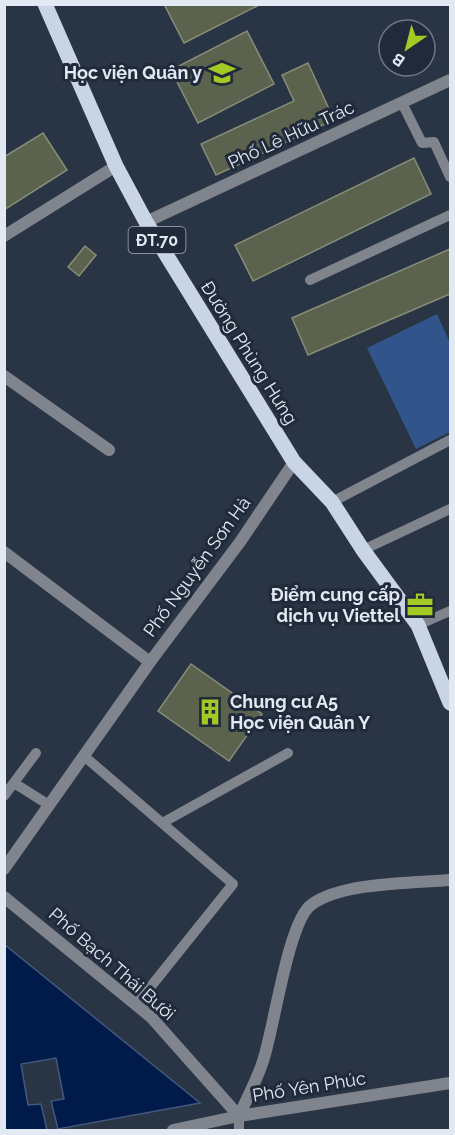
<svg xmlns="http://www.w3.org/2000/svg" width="455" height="1135" font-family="Raleway,sans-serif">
<rect width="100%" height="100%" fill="#293444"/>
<path fill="#31558a" d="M 437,314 L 450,343 L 450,432 L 416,449 L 367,348 Z"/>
<path fill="#001a4a" stroke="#44587d" stroke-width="1.5" d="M 4,945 L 5,945 L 200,1103 L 58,1129 L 51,1101 L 64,1099 L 56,1058 L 21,1064 L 28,1105 L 41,1104 L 47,1130 L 5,1130 Z"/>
<path fill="#5b624e" stroke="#878e78" stroke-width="1.5" d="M 164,4 L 261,4 L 184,43 Z
M 247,31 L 274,84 L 198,123 L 171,70 Z
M 308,63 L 334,120 L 216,175 L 201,144 L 294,101 L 282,75 Z
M 43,133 L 67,170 L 4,210 L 4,157 Z
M 414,158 L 431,194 L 253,281 L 235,245 Z
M 85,246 L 96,255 L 79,276 L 68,267 Z
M 450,249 L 450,294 L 308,355 L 292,318 Z
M 191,664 L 262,714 L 229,761 L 158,711 Z"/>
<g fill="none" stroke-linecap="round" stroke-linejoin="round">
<path stroke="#7f848d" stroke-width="10" d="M 402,103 L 422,143 L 434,142 L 450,177
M 310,280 L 450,215
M 332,502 L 450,440
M 363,550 L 450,509
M 418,625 L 450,611
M 84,756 L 233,884 L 136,1005
M 14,783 L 49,805
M 4,796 L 36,753
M 164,822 L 288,753
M 239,1130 L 239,1116"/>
<path stroke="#7f848d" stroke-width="12" d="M 146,222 L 450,80
M 4,236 L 116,166
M 4,376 L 109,450
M 4,552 L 150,662
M 4,869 L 150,662 L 240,542 L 294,462
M 4,897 L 151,1017 L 239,1116 C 247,1098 257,1080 263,1061 C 274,1029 288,922 311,905 C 341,882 414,883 450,880
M 173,1130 L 239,1116 L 450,1083"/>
<path stroke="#c9d5e7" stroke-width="15" d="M 45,4 L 116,166 L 146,222 L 294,462 L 332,502 L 363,550 L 418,625 L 450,703"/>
</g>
<defs>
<g id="university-bare" transform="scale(2.07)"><path d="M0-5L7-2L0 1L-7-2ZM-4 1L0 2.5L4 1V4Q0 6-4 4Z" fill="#a4c824" stroke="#202a3a" stroke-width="2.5" paint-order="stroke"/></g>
<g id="office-bare" transform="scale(2.07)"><path d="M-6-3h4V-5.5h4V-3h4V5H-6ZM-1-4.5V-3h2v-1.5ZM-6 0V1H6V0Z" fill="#a4c824" stroke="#202a3a" stroke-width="2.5" paint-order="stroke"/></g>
<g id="building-bare" transform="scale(2.07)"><path d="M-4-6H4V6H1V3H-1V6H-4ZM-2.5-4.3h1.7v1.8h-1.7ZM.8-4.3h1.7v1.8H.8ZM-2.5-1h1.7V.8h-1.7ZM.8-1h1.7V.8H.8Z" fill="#a4c824" stroke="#202a3a" stroke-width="2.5" paint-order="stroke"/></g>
</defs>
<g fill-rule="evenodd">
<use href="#university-bare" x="222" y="73"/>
<use href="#office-bare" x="420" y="605"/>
<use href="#building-bare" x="210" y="712"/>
</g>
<g text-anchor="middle" stroke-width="6" stroke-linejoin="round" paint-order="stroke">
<rect fill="#202a3a" stroke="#a8b0bc" stroke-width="1.5" x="128.5" y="227" width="57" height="26" rx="4.5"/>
<g font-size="16" font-weight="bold" fill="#e2e9f3">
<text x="157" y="246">ĐT.70</text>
</g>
<g font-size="18" font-weight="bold" fill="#e2e9f3" stroke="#202a3a" text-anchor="end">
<text x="202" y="79">Học viện Quân y</text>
<text x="400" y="601">Điểm cung cấp<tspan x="400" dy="21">dịch vụ Viettel</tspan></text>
<text x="230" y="708" text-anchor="start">Chung cư A5<tspan x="230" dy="21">Học viện Quân Y</tspan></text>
</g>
<g font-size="18" fill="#e2e9f3" stroke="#202a3a">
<text transform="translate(291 135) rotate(-25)" y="6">Phố Lê Hữu Trác</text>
<text transform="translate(249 353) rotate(58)" y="6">Đường Phùng Hưng</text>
<text transform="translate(197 567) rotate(-54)" y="6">Phố Nguyễn Sơn Hà</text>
<text transform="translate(112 964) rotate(41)" y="6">Phố Bạch Thái Bưởi</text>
<text transform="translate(309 1087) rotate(-9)" y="6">Phố Yên Phúc</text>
</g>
</g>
<rect width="455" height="1135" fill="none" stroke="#e2e9f3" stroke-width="12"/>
<g transform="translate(407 48) rotate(215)"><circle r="28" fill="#202a3a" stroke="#6e7684" stroke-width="1.5"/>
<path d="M0-4.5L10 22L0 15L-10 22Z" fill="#a4c824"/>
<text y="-9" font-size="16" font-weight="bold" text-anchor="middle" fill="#e2e9f3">B</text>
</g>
</svg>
